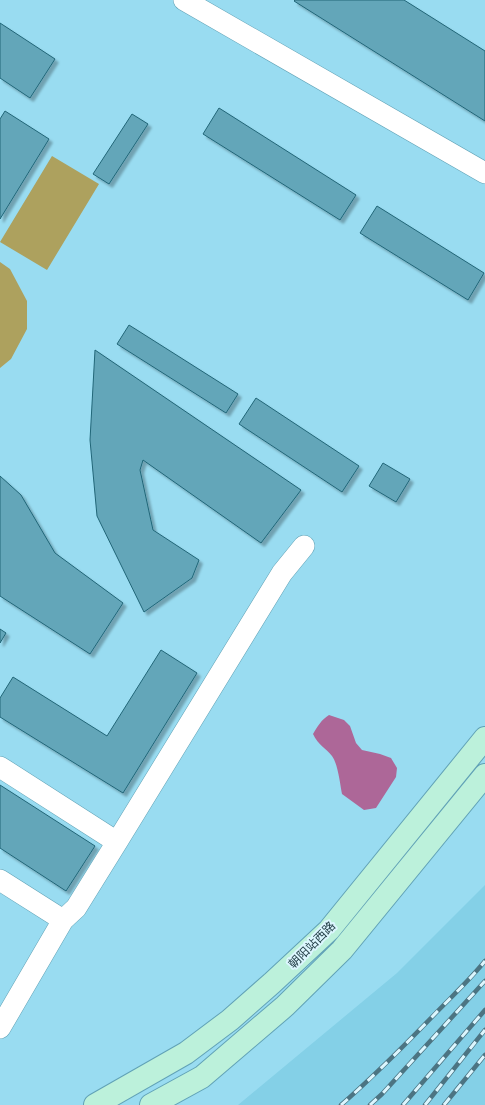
<svg xmlns="http://www.w3.org/2000/svg" width="485" height="1105" font-family="'Exo 2','Noto Sans SC',sans-serif">
<defs>
<filter id="shadow"><feDropShadow dx="3.5" dy="3.5" stdDeviation="1" flood-color="#0004"/></filter>
</defs>
<rect width="100%" height="100%" fill="#99dcf1"/>
<path fill="#84d0e7" d="M 485,885 L 485,1105 L 238,1105 L 397,973 Z"/>
<path fill="#ada15e" d="M 52,156 L 99,184 L 47,270 L 0,242 Z
M 0,262 L 10,269 L 27,301 L 27,329 L 11,359 L 0,368 Z"/>
<path fill="#ad6798" d="M 329,715 L 344,720 L 350,726 L 356,743 L 362,750 L 380,754 L 391,758 L 397,768 L 396,777 L 376,808 L 364,810 L 342,794 C 340,784 338,764 332,756 C 326,748 318,745 313,734 C 318,726 321,720 329,715 Z"/>
<path fill="#64a6b9" stroke="#216678" filter="url(#shadow)" d="M 295,0 L 404,0 L 485,51 L 485,121 L 294,1 Z
M 0,23 L 55,59 L 30,98 L 0,78 Z
M 219,108 L 356,195 L 340,220 L 203,134 Z
M 5,111 L 49,139 L 0,219 L 0,119 Z
M 132,114 L 148,124 L 109,184 L 93,174 Z
M 377,206 L 484,273 L 468,300 L 360,233 Z
M 129,325 L 238,394 L 226,413 L 117,344 Z
M 95,350 L 301,490 L 261,543 L 143,460 L 140,470 L 153,530 L 199,560 L 192,578 L 144,612 L 97,516 L 90,440 Z
M 256,398 L 359,466 L 342,492 L 239,424 Z
M 383,463 L 410,479 L 396,502 L 369,486 Z
M 0,476 L 21,495 L 55,553 L 123,603 L 90,654 L 0,596 Z
M 0,629 L 6,633 L 0,643 Z
M 161,650 L 197,673 L 123,793 L 0,717 L 0,698 L 13,677 L 107,736 Z
M 0,785 L 95,846 L 66,891 L 0,848 Z"/>
<g fill="none" stroke-linecap="round" stroke-linejoin="round">
<g stroke="#61a2b6" stroke-width="22">
<path id="street" d="M 184,0 L 485,173
M 0,767 L 117,842
M 0,880 L 63,920
M 0,1028 L 63,920 L 76,908 L 117,842 L 282,573 L 304,546"/>
</g>
<g stroke="#61a2b6" stroke-width="24">
<path id="secondary" d="M 95,1105 L 186,1053 L 230,1020 L 272,983 L 329,930 L 485,738
M 151,1105 L 202,1077 L 285,1006 L 342,950 L 485,775"/>
</g>
<use href="#street" stroke="#fff" stroke-width="21"/>
<use href="#secondary" stroke="#bcf1db" stroke-width="22"/>
<g stroke="#4c7482" stroke-width="4.5">
<path id="rail" d="M 341,1105 C 373,1077 403,1047 432,1017 C 450,998 469,981 485,961
M 370,1105 L 382,1094 L 485,981
M 403,1105 L 485,1010
M 425,1105 L 485,1030
M 444,1105 L 485,1055"/>
</g>
<use href="#rail" stroke="#dcf6fe" stroke-width="3" stroke-dasharray="9" stroke-linecap="butt"/>
</g>
<g text-anchor="middle" stroke-width="4" stroke-linejoin="round" paint-order="stroke">
<g font-size="12" fill="#243f48" stroke="#dcf6fe">
<text transform="translate(312 945) rotate(-45)" y="4">朝阳站西路</text>
</g>
</g>
</svg>
